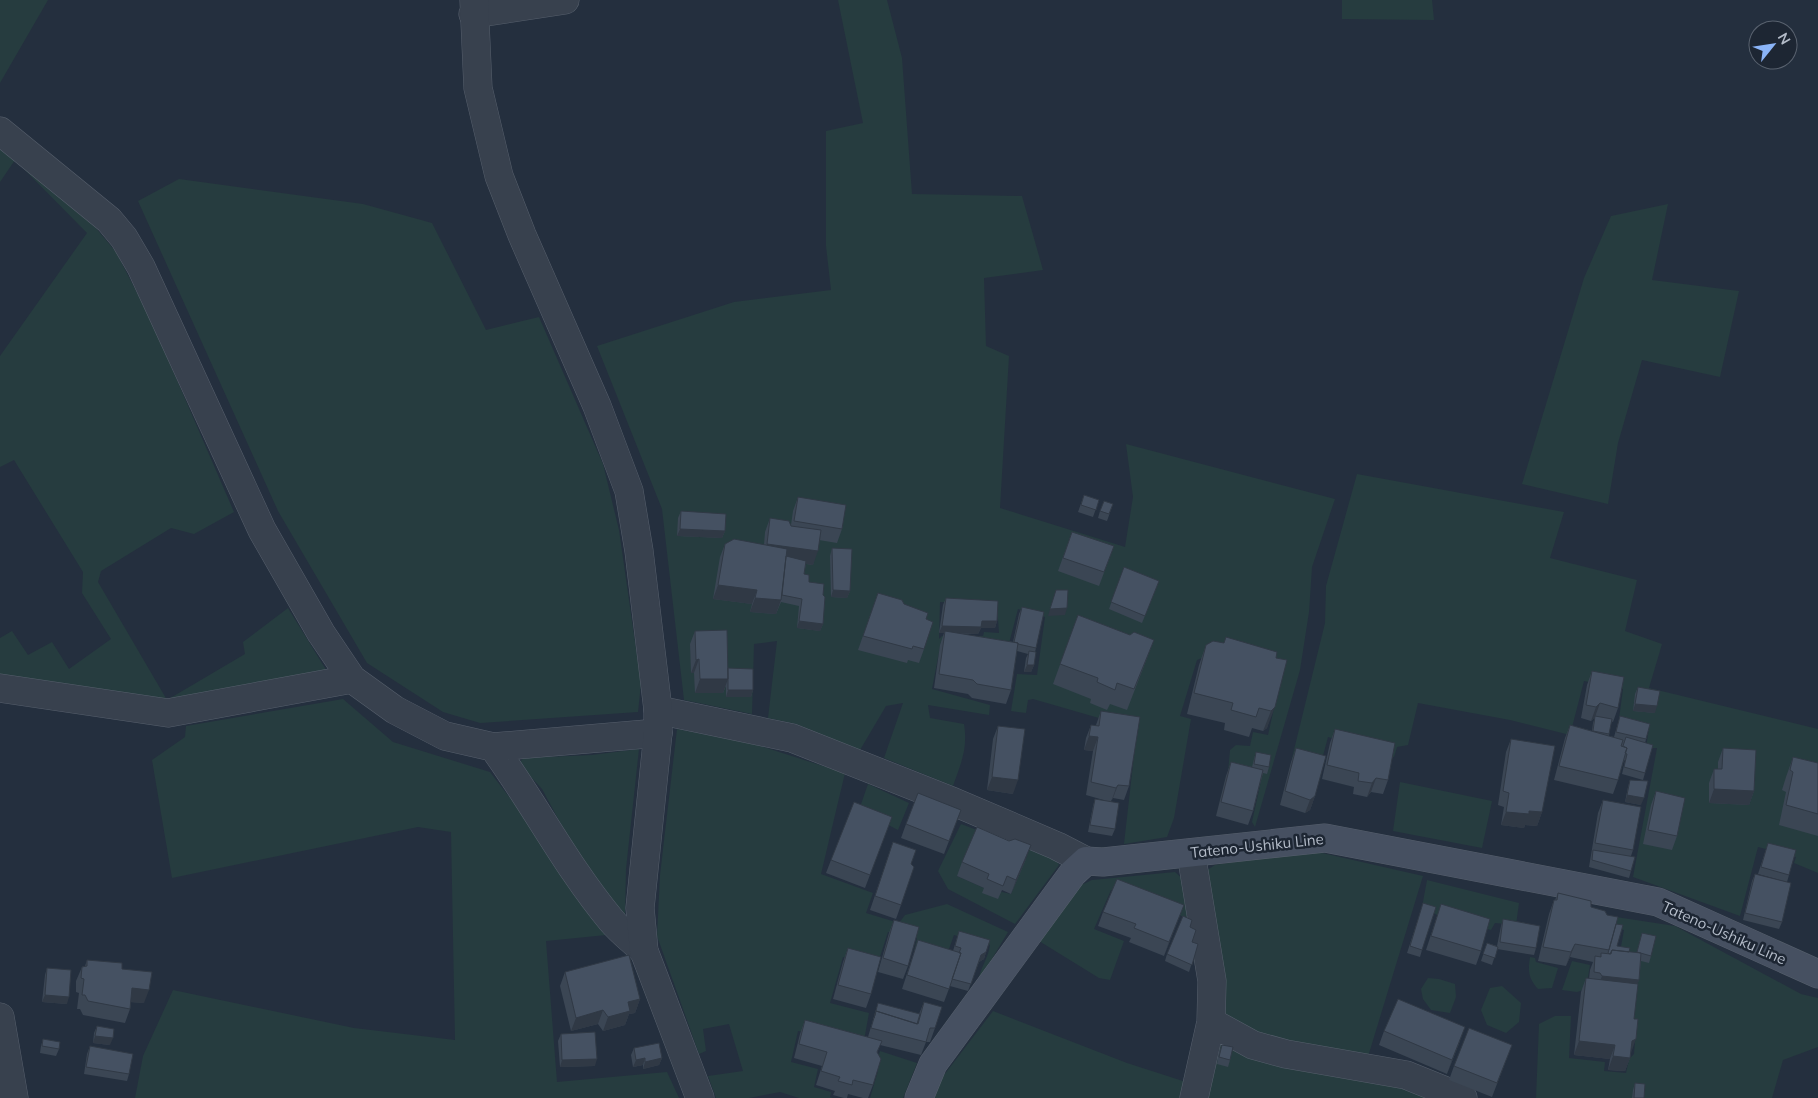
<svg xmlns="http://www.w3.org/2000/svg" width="1818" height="1098" font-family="Mulish,sans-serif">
<rect width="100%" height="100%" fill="#242f3e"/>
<path fill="#263c3f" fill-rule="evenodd" d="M 0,0 L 48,0 L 0,83 Z
M 838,0 L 887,0 L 902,58 L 912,194 L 1022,196 L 1043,270 L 984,278 L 986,346 L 1009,356 L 1000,508 L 1125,547 L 1133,497 L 1126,444 L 1335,499 L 1312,567 L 1309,612 L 1300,670 L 1255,827 L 1252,822 L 1261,781 L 1228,772 L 1230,750 L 1236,745 L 1250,746 L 1253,732 L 1268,735 L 1281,677 L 1204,657 L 1197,660 L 1180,716 L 1191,719 L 1174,818 L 1167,837 L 1124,844 L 1137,729 L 1033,699 L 1028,700 L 1026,713 L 1011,711 L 1017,674 L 1037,675 L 1045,617 L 1018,609 L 1007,651 L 941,642 L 932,689 L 990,705 L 989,715 L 928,705 L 930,718 L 964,724 C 968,749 961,763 953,786 L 884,758 L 903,703 L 886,706 L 860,750 L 796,724 L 768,718 L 777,641 L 754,644 L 752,714 L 684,700 L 662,509 L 597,346 L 734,302 L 831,290 L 826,246 L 826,131 L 863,123 ZM 940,602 L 997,606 L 999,633 L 984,632 L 983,636 L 942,636 L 939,639 Z
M 1342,0 L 1432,0 L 1434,20 L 1342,19 Z
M 0,147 L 95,227 L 116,252 L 151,320 L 234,512 L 194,534 L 171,528 L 101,571 L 98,582 L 167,700 L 245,654 L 243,642 L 288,608 L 328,673 L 167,700 L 0,677 L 0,638 L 12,631 L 28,655 L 52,642 L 69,669 L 111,639 L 82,593 L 83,572 L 14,460 L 0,467 L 0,356 L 87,233 L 15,160 L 0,182 Z
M 179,179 L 363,204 L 432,223 L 486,330 L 539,317 L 603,464 L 619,530 L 641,684 L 638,712 L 480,723 L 443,712 L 367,663 L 278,511 L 138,201 Z
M 1668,204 L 1652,280 L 1739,291 L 1720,377 L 1642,360 L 1618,443 L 1608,504 L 1522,484 L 1584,278 L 1611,216 Z
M 1357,474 L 1564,512 L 1550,558 L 1637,580 L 1625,631 L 1662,644 L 1649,688 L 1818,729 L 1818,873 L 1794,863 L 1796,857 L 1758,847 L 1740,916 L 1633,877 L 1657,748 L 1646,748 L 1649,728 L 1619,719 L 1623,689 L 1584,681 L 1570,735 L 1510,720 L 1418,703 L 1408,745 L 1397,747 L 1394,757 L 1328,737 L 1320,767 L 1292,758 L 1325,623 L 1326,586 Z
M 343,699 L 393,742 L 490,772 L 524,816 L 606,935 L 546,941 L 557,1082 L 667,1072 L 679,1098 L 135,1098 L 143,1056 L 173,990 L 354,1028 L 455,1040 L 451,832 L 418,827 L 172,878 L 152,760 L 185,737 L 186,726 Z
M 677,729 L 757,745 L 845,773 L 821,874 L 873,893 L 866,913 L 899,923 L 905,915 L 947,904 L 1008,932 L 978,982 C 980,968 988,959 990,945 L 954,935 L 945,960 L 914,951 L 917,938 L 888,932 L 876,969 L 843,957 L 830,1003 L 869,1013 L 863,1046 L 798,1031 L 791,1062 L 818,1069 L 814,1087 L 831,1092 L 830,1097 L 833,1098 L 799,1098 L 780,1092 L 749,1098 L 716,1098 L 708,1076 L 743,1071 L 729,1024 L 703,1029 L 706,1051 L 699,1054 L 657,936 L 660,875 Z
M 639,749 L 626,869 L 625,916 L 575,850 L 542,789 L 519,764 L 523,758 L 592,755 Z
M 1400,782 L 1492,801 L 1482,848 L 1393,831 Z
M 868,784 L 909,803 L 898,830 L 859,810 Z
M 961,824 L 1056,860 L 1059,865 L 1015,924 L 948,889 L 938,871 ZM 1025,859 L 1011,894 L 984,888 L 957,876 Z
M 1309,850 L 1423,876 L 1367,1060 L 1258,1036 L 1224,1018 L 1207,870 L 1215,865 Z
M 1175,872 L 1186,882 L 1192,920 L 1111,890 L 1094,929 L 1124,941 L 1110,980 L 1099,978 L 1039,941 L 1077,887 L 1092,880 Z
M 1427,880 L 1519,903 L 1516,925 L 1495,923 L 1491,930 L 1439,916 L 1422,907 Z
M 1590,913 L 1675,926 L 1801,994 L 1818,998 L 1818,1047 L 1783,1060 L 1772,1098 L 1536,1098 L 1539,1024 L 1555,1016 L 1571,1016 L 1569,1058 L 1605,1062 L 1604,1071 L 1626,1073 L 1629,1059 L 1634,1054 L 1636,1029 L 1620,952 L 1624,930 L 1606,926 Z
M 1530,957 L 1535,958 L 1536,962 L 1558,968 L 1552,988 L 1538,989 C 1528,978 1528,971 1530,957 Z
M 1572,961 L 1590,965 L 1586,989 L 1577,992 L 1562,990 Z
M 1428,978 L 1439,979 L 1455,984 L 1456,997 L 1450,1013 L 1431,1010 L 1423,999 L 1421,989 Z
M 1502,986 L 1521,1003 L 1519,1022 L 1506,1033 L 1487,1025 L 1481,1010 L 1490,988 Z
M 993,1011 L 1127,1063 L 1186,1082 L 1182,1098 L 934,1098 L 941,1079 Z
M 1218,1041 L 1443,1098 L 1206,1098 Z
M 880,1051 L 917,1063 L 903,1098 L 870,1098 L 878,1071 L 875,1066 Z"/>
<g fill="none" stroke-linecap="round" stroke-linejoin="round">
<g stroke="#565f6c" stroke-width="29">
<path id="minor" d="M 473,14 L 565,0
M 0,131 L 109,220 L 124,238 L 141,267 L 262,530 L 321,633 L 352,679 L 395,710 L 445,736 L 493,747 L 658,733
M 0,688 L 168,713 L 352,679
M 658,710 L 792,738 L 954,802 L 1057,846 L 1086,861
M 493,747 C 534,803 566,866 611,920 C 620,931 633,941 644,951
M 1191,853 L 1212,981 L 1211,1022 L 1194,1098
M 0,1017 L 14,1098
M 1211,1022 L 1253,1045 L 1286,1054 L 1406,1075 L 1463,1098"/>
</g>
<g stroke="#565f6c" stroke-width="29">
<path id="tertiary" d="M 474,0 L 478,88 L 499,176 L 522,235 L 597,406 L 629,491 L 639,551 L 658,710 L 658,733 L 640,908 L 644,951 L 700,1098"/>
</g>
<g stroke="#565f6c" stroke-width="29">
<path id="secondary" d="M 919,1098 L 933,1064 L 1073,873 L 1086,861 L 1103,862 L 1325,838 L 1658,902 L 1818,974"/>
</g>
<use href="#minor" stroke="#38414e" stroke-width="28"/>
<use href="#tertiary" stroke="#38414e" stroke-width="28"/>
<use href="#secondary" stroke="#465061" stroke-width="28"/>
</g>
<path fill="#3b4654" d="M 1084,495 L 1099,500 L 1093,517 L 1078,512 Z
M 798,497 L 842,529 L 837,543 L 819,540 L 813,565 L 806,564 L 804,574 L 809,582 L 823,595 L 823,624 L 820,631 L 797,628 L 799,606 L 781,602 L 776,614 L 750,612 L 752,604 L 713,599 L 720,557 L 725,544 L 764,545 L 765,532 L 770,518 L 791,525 L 793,511 Z
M 1113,504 L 1107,521 L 1098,518 L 1100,511 Z
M 681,511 L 725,531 L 722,538 L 677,536 L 678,518 Z
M 1072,532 L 1114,546 L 1099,586 L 1058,571 Z
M 832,548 L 850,591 L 847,598 L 831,597 L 830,556 Z
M 1124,567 L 1159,581 L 1142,623 L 1109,609 Z
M 878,593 L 904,604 L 926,619 L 924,649 L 919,663 L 908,660 L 907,663 L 858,650 Z
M 946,598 L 997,621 L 995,628 L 981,628 L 978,634 L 961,634 L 1013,642 L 1019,614 L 1022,607 L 1036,648 L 1035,652 L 1034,665 L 1031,672 L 1024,672 L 1026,658 L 1028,654 L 1017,651 L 1011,690 L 1006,704 L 972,698 L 968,694 L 934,688 L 940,645 L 944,633 L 939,633 L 943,605 Z
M 1078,615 L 1130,635 L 1154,640 L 1127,710 L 1110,704 L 1107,710 L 1090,703 L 1091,699 L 1053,684 Z
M 695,631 L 728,669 L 753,690 L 751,697 L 726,697 L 726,686 L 723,693 L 695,693 L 694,673 L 691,673 L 690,644 Z
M 1206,645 L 1287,660 L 1267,728 L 1263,731 L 1252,728 L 1249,737 L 1224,730 L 1225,723 L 1187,714 L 1199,665 Z
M 1592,671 L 1618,708 L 1613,722 L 1611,721 L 1609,736 L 1614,737 L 1620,716 L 1650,724 L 1645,743 L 1645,773 L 1643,780 L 1622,774 L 1625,761 L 1624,760 L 1618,780 L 1613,794 L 1554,780 L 1565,738 L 1570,725 L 1592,731 L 1593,723 L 1595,717 L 1591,721 L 1581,718 L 1587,685 Z
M 1638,687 L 1655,713 L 1633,711 L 1635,694 Z
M 1101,711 L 1129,786 L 1124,800 L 1113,798 L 1111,801 L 1115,829 L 1112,836 L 1088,832 L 1093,806 L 1095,799 L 1107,801 L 1086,795 L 1093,751 L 1084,750 L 1086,738 L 1091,725 L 1096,725 Z
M 998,726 L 1013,794 L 987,790 L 993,739 Z
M 1335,729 L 1388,780 L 1383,794 L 1371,792 L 1367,797 L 1353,794 L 1354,787 L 1322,779 L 1330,743 Z
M 1511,739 L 1542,812 L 1537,826 L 1525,825 L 1524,828 L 1501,825 L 1504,807 L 1498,805 L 1506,752 Z
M 1296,748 L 1315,796 L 1310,810 L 1305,813 L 1280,805 L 1291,762 Z
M 1723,748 L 1754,791 L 1749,805 L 1709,803 L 1709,783 L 1714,769 L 1718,769 L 1718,762 Z
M 1256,752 L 1269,767 L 1267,774 L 1263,773 L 1253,811 L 1248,825 L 1216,816 L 1226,776 L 1231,762 L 1252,767 L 1254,759 Z
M 1793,757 L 1818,763 L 1818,836 L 1779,825 L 1786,792 L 1782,790 L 1786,777 Z
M 1630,780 L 1641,805 L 1625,802 L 1628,787 Z
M 1656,791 L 1677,836 L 1672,850 L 1643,844 L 1651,805 Z
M 1603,800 L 1633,850 L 1631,856 L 1631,871 L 1629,878 L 1589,867 L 1598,813 Z
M 961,810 L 944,854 L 901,838 L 906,824 Z
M 892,817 L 865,888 L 826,873 L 831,860 Z
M 893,842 L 911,864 L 901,905 L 896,919 L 870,910 Z
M 1768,843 L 1789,875 L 1787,882 L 1758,874 Z
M 1026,859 L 1011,894 L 1002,890 L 998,899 L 982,893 L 984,888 L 957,876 L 962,862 Z
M 1755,874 L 1782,922 L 1779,929 L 1743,920 L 1752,881 Z
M 1558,893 L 1591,907 L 1607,915 L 1616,924 L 1617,946 L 1629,952 L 1637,952 L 1642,933 L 1651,956 L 1649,963 L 1641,961 L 1639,980 L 1637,984 L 1630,1058 L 1625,1071 L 1608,1070 L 1610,1059 L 1574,1055 L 1581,992 L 1586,978 L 1589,979 L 1590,970 L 1593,962 L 1570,957 L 1566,966 L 1538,961 L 1549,914 L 1554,900 L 1555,900 Z
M 1441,904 L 1481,951 L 1476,965 L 1426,950 Z
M 1184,905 L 1164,956 L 1129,942 L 1131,938 L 1098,926 L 1103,912 Z
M 1421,910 L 1422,950 L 1420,957 L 1407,953 Z
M 1503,919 L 1536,948 L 1534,955 L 1497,949 L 1492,965 L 1481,961 L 1487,943 L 1497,946 L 1501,926 Z
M 894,920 L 908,966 L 903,979 L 878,972 L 889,933 Z
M 959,931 L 986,952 L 984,959 L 979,962 L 968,991 L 950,986 L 944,1002 L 902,989 L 918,940 L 953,951 Z
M 1192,942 L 1198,944 L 1189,972 L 1165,961 L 1167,954 Z
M 848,948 L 871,994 L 866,1008 L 833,999 L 843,962 Z
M 87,960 L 122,969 L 144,1003 L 131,1002 L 130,1009 L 125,1023 L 83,1015 L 80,1009 L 77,1009 L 79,993 L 76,992 L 76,981 L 82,967 L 85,966 Z
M 47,968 L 67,1004 L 42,1002 L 45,975 Z
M 565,972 L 640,999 L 635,1013 L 629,1014 L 625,1025 L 603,1031 L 598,1024 L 571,1031 L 560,986 Z
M 924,1002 L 935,1028 L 930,1042 L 926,1042 L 921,1055 L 880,1045 L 877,1053 L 873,1085 L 868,1098 L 863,1098 L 848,1094 L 847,1098 L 844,1098 L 833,1095 L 835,1091 L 816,1085 L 822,1066 L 794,1058 L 800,1034 L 805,1020 L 868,1037 L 878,1003 L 919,1014 Z
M 97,1026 L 110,1045 L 93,1043 L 94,1033 Z
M 1384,1031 L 1460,1041 L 1447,1074 L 1379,1045 Z
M 561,1034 L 595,1066 L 560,1067 L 558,1041 Z
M 43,1039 L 59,1049 L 56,1056 L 40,1053 L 41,1046 Z
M 1222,1045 L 1230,1060 L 1228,1067 L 1217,1064 L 1219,1052 Z
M 1512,1045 L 1492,1097 L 1449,1080 L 1454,1066 Z
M 90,1046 L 129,1074 L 127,1081 L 84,1074 L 87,1054 Z
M 634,1048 L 662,1058 L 659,1065 L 643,1069 L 643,1065 L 633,1067 L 631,1055 Z
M 1635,1083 L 1644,1098 L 1632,1098 L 1633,1090 Z"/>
<path fill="#303945" d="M 680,529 L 725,531 L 722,538 L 677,536 Z
M 767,544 L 818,551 L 813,565 L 762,557 Z
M 718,585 L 757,590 L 752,604 L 713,599 Z
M 833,590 L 850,591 L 847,598 L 831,597 Z
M 755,598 L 781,600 L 776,614 L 750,612 Z
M 1067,608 L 1065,615 L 1048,616 L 1050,609 Z
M 799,621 L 823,624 L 820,631 L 797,628 Z
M 982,621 L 997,621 L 995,628 L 981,628 L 978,634 L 945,633 L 945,631 L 944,633 L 939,633 L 942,626 Z
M 699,659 L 694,673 L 691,673 L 696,660 Z
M 1027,665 L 1034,665 L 1031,672 L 1024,672 Z
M 700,679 L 728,679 L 723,693 L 695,693 Z
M 728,690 L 753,690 L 751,697 L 726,697 Z
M 1600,703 L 1595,717 L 1591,721 L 1596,707 Z
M 1635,704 L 1657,706 L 1655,713 L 1633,711 Z
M 1275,707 L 1267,728 L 1263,731 L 1271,711 Z
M 1089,736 L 1098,737 L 1093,751 L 1084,750 Z
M 992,777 L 1018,780 L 1013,794 L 987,790 Z
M 1376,778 L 1371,792 L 1367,797 L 1372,783 Z
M 1118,785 L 1113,798 L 1111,802 L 1116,788 Z
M 1714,789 L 1754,791 L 1749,805 L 1709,803 Z
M 1627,795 L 1644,798 L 1641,805 L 1625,802 Z
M 1315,796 L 1310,810 L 1305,813 L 1310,800 Z
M 1529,811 L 1542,812 L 1537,826 L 1525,825 L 1524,828 L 1501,825 L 1506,812 Z
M 1031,845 L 1026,859 L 1011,894 L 1016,880 Z
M 1184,905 L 1179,918 L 1164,956 L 1169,942 Z
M 1575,944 L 1570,957 L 1566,966 L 1571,952 Z
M 986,952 L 984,959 L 979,962 L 981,955 Z
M 1602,976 L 1639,980 L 1634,994 L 1597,990 Z
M 132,988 L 149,990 L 144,1003 L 127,1002 Z
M 45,995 L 69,997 L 67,1004 L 42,1002 Z
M 640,999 L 635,1013 L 629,1014 L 625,1025 L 603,1031 L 608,1017 L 628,1002 Z
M 603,1010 L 598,1024 L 571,1031 L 576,1018 Z
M 1465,1027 L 1460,1041 L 1447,1074 L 1452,1060 Z
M 95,1036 L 113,1038 L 110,1045 L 93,1043 Z
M 1636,1039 L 1631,1053 L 1632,1041 Z
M 1579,1041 L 1615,1045 L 1610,1059 L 1574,1055 Z
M 1613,1056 L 1630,1058 L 1625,1071 L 1608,1070 Z
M 645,1058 L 643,1065 L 633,1067 L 636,1060 Z
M 662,1058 L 659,1065 L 643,1069 L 645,1062 Z
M 597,1059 L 595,1066 L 560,1067 L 562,1060 Z"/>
<path fill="#455162" stroke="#303945" d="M 1084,495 L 1099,500 L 1096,510 L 1081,505 Z
M 798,497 L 846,505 L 842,529 L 794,521 Z
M 1104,501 L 1113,504 L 1109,514 L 1100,511 Z
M 681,511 L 726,514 L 725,531 L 680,529 Z
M 770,518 L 789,521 L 791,526 L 821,530 L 818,551 L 767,544 Z
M 1072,532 L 1114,546 L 1104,572 L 1063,558 Z
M 734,539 L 787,549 L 781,600 L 755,598 L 757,590 L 718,585 L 725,544 Z
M 832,548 L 852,549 L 850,591 L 833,590 Z
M 786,556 L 806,561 L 804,574 L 809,575 L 809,582 L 824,584 L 823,595 L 825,597 L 823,624 L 799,621 L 802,599 L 782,595 Z
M 1124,567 L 1159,581 L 1145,616 L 1111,602 Z
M 1056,590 L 1068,590 L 1067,608 L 1050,609 Z
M 878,593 L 902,600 L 904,604 L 928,613 L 926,619 L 933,622 L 924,649 L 913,646 L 912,649 L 863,636 Z
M 946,598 L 998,601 L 997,621 L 982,621 L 981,627 L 942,626 Z
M 1022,607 L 1044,612 L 1036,648 L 1018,644 L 1018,643 L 1014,642 Z
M 1078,615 L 1130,635 L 1134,632 L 1154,640 L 1134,689 L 1117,683 L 1115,690 L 1097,682 L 1098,678 L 1060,664 Z
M 727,630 L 728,679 L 700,679 L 699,659 L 696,660 L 695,631 Z
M 945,631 L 1018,643 L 1011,690 L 977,684 L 973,680 L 939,674 Z
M 1226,637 L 1277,652 L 1276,658 L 1287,660 L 1275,707 L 1271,711 L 1259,708 L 1256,717 L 1231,710 L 1233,703 L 1194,693 L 1206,645 L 1213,641 L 1224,643 Z
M 1029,651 L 1036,652 L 1034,665 L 1027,665 Z
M 728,668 L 753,669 L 753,690 L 728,690 Z
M 1592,671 L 1624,677 L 1618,708 L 1600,703 L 1596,707 L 1586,705 Z
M 1638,687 L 1660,691 L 1657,706 L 1635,704 Z
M 1101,711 L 1140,717 L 1129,786 L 1118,785 L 1116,788 L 1091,782 L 1098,737 L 1089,736 L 1091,725 L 1099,726 Z
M 1595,716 L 1612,719 L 1609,734 L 1593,731 Z
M 1620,716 L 1650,724 L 1646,739 L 1616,732 Z
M 1570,725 L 1623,740 L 1621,746 L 1627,748 L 1618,780 L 1559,766 Z
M 998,726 L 1025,729 L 1018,780 L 992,777 Z
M 1335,729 L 1395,743 L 1388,780 L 1376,778 L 1372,783 L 1358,781 L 1359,773 L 1327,765 Z
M 1626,737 L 1653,745 L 1645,773 L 1624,767 L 1627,754 L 1625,753 L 1627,748 L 1623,746 Z
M 1511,739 L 1555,746 L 1542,812 L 1529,811 L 1529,814 L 1506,812 L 1509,793 L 1503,791 Z
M 1296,748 L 1326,756 L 1315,796 L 1310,800 L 1285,791 Z
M 1723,748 L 1756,750 L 1754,791 L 1714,789 L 1714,769 L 1722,769 Z
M 1256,752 L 1271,755 L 1269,767 L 1254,764 Z
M 1793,757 L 1818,763 L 1818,814 L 1786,805 L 1793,772 L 1790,770 Z
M 1231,762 L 1263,770 L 1253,811 L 1221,802 Z
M 1630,780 L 1648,781 L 1644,798 L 1627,795 Z
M 1656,791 L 1685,798 L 1677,836 L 1648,830 Z
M 918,793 L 961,810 L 949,841 L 906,824 Z
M 1095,799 L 1119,803 L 1115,829 L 1090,825 Z
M 1603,800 L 1641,807 L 1633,850 L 1595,843 Z
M 854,802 L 892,817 L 870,875 L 831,860 Z
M 977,827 L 1009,841 L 1015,839 L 1031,845 L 1016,880 L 1007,876 L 1003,886 L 987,879 L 989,874 L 962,862 Z
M 893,842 L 916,850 L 911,864 L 914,867 L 901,905 L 875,896 Z
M 1768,843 L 1796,850 L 1789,875 L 1761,867 Z
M 1593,850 L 1635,857 L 1631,871 L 1592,860 Z
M 1755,874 L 1791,883 L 1782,922 L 1745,913 Z
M 1117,879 L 1184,905 L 1169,942 L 1134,928 L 1136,924 L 1103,912 Z
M 1558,893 L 1591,901 L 1591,907 L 1605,911 L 1607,915 L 1618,917 L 1609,950 L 1575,944 L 1571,952 L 1543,947 L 1554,900 L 1557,900 Z
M 1423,903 L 1436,907 L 1422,950 L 1410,946 Z
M 1441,904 L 1490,919 L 1481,951 L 1431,936 Z
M 1183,916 L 1192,920 L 1190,927 L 1196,930 L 1192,942 L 1198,944 L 1192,965 L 1167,954 Z
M 1503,919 L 1540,926 L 1536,948 L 1500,942 Z
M 894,920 L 919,927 L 908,966 L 883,958 Z
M 1616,924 L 1623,925 L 1617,946 L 1630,948 L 1629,952 L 1612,950 L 1610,954 L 1608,953 Z
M 959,931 L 990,940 L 986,952 L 981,955 L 971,984 L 952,979 L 961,953 L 959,953 L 961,948 L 955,946 Z
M 1642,933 L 1656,936 L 1651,956 L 1637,952 Z
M 918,940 L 961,953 L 949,989 L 907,975 Z
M 1487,943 L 1498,947 L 1495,958 L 1483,954 Z
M 848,948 L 881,957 L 871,994 L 838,985 Z
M 1612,950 L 1641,953 L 1639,980 L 1602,976 L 1600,973 L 1594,972 L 1595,956 L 1601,957 L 1601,953 L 1611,954 Z
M 629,955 L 640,999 L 628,1002 L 630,1011 L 608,1017 L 603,1010 L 576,1018 L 565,972 Z
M 87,960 L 122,963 L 122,969 L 152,972 L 149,990 L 132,988 L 130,1009 L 88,1001 L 85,995 L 82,995 L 84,979 L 81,978 L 82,967 L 87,966 Z
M 47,968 L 71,970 L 69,997 L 45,995 Z
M 1586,978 L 1638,984 L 1634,1019 L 1638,1019 L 1636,1039 L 1632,1041 L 1630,1058 L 1613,1056 L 1615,1045 L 1579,1041 Z
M 1398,999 L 1465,1027 L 1452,1060 L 1384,1031 Z
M 924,1002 L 942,1007 L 935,1028 L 930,1028 L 926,1042 L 871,1028 L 876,1011 L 918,1024 Z
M 878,1003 L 920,1014 L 917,1024 L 876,1011 L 874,1018 Z
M 805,1020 L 882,1041 L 877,1052 L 881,1059 L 873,1085 L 853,1080 L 852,1085 L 838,1081 L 840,1077 L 821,1071 L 827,1052 L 799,1044 Z
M 97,1026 L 114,1029 L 113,1038 L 95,1036 Z
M 1469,1028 L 1512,1045 L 1497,1083 L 1454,1066 Z
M 595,1032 L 597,1059 L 562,1060 L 561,1034 Z
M 43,1039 L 60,1042 L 59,1049 L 42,1046 Z
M 659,1043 L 662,1058 L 645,1062 L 645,1058 L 636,1060 L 634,1048 Z
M 1222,1045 L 1233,1047 L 1230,1060 L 1219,1057 Z
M 90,1046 L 133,1054 L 129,1074 L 86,1067 Z
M 1635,1083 L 1645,1084 L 1644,1098 L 1634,1098 Z"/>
<g text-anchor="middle" stroke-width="5" stroke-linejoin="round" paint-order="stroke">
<g font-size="15" fill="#b4bcc9" stroke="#1d2633">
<text transform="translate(1257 846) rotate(-6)" y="5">Tateno-Ushiku Line</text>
<text transform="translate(1724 933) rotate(24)" y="5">Tateno-Ushiku Line</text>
</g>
</g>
<g transform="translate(1773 45) rotate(60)"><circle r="24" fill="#1d2633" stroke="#59626f"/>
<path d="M0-4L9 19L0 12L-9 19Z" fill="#8ab4f8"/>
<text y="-8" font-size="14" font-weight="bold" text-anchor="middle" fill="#b4bcc9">N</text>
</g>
</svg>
